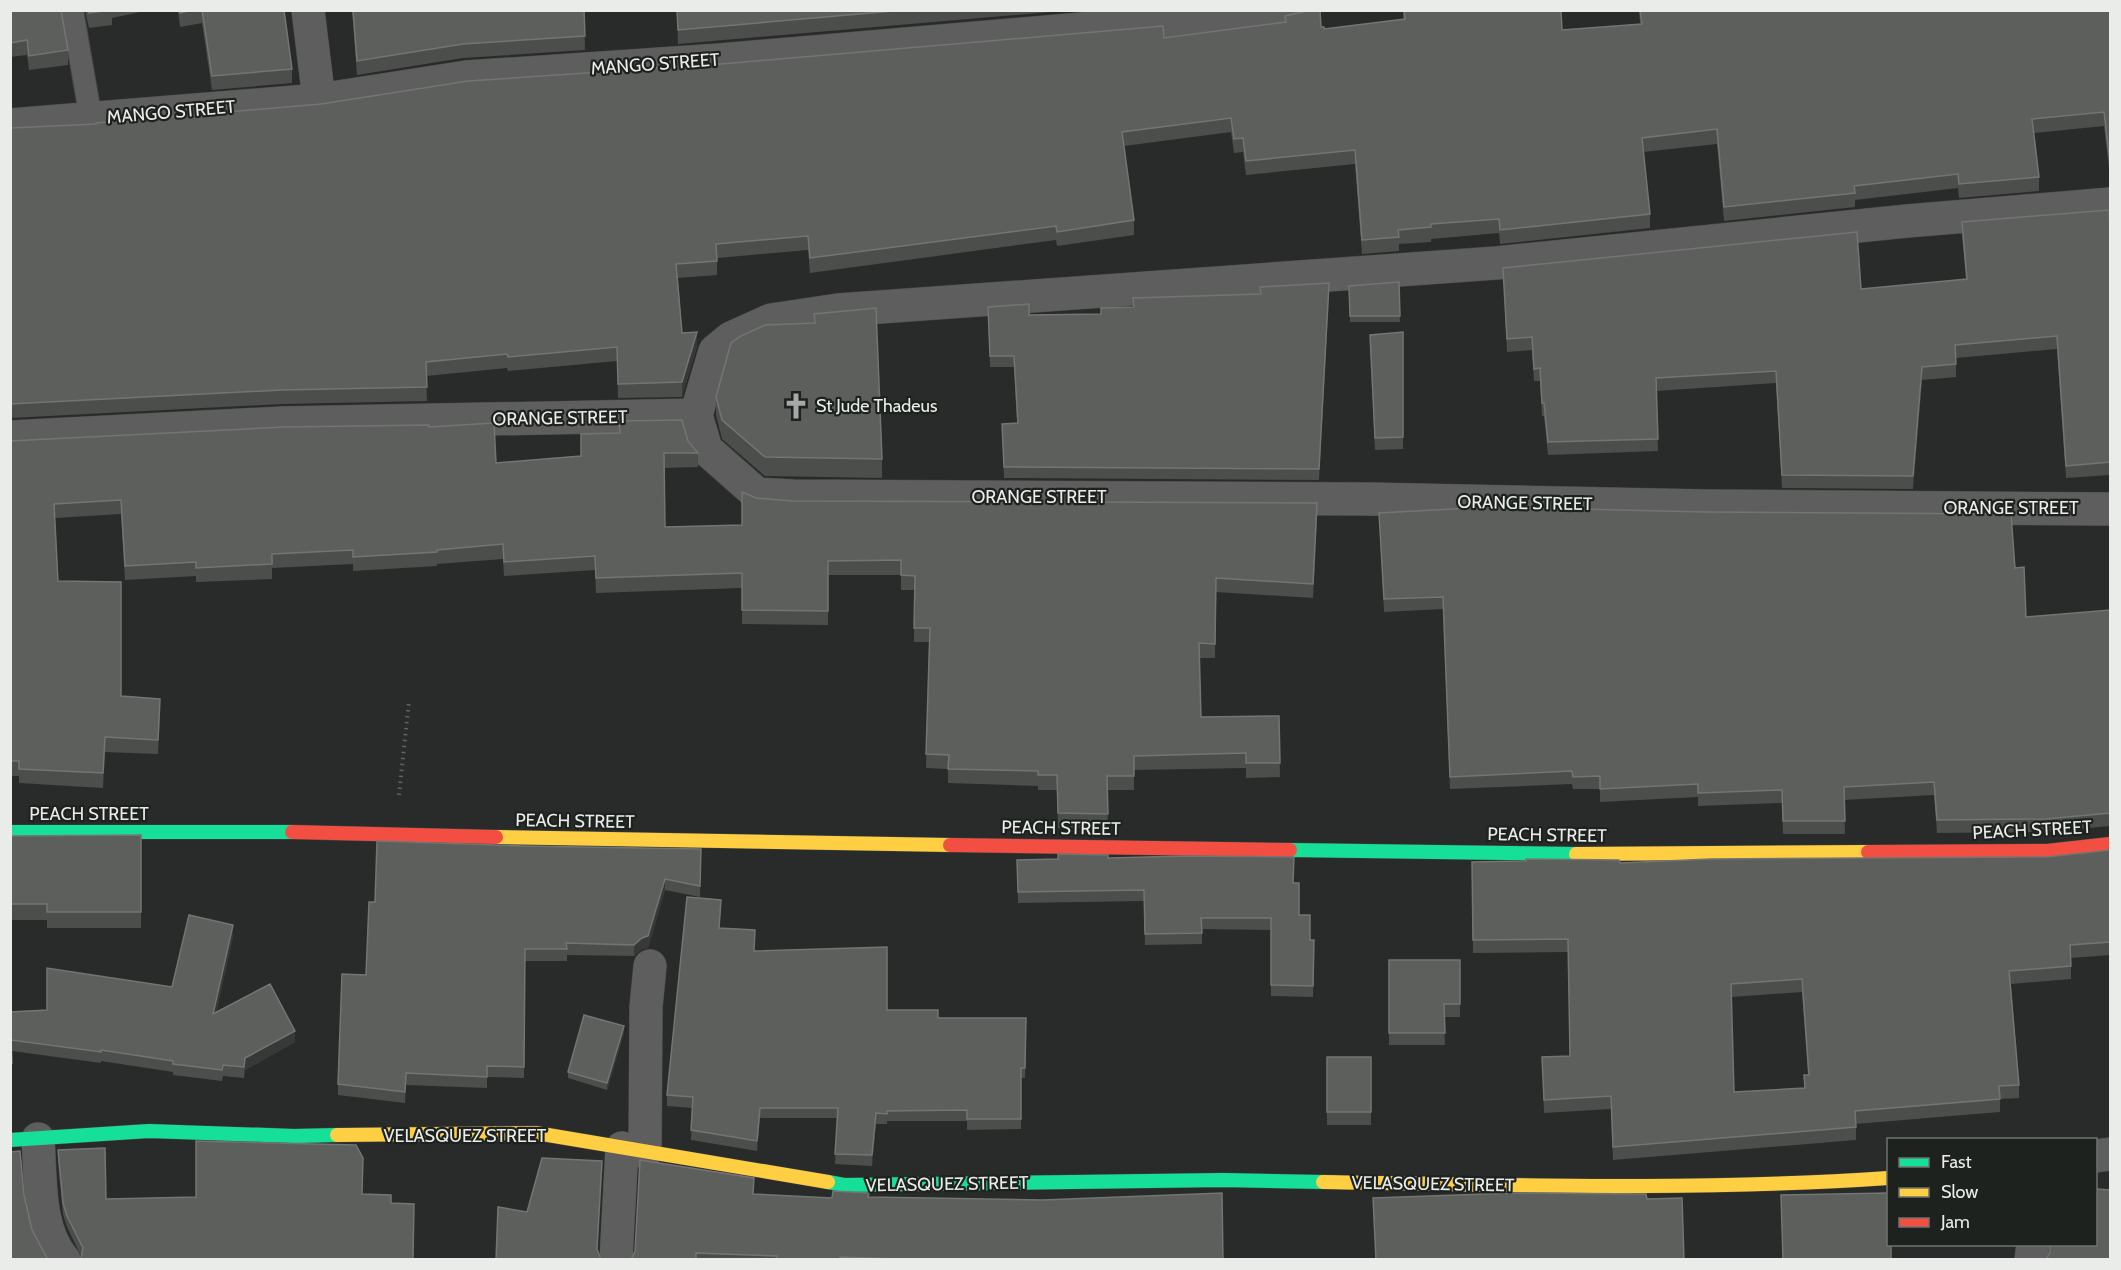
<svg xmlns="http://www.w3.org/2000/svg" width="2121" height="1270" font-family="Cabin,sans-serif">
<rect width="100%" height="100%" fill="#282b29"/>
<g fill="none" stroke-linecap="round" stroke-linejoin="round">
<g stroke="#444544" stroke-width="24">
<path id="lane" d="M 72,10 L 91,119"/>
</g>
<g stroke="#444544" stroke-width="34">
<path id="street" d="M 308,10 L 319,100
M 10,125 L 319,100 L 466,77 L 719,60 L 1300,10
M 696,415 L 715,351 L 731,338 L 771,320 L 838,310 L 1496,263 L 1907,221 L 2110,204
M 696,415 L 706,449 L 757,494 L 793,496 L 1370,499 L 1707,506 L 2110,509
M 10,437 L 282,423 L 696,415
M 38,1139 C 41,1178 37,1229 64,1260
M 645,1152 L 646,1007 L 650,966
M 2096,1156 L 2110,1154
M 616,1260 L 622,1148
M 2031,1260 L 2033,1244"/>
</g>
<g stroke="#444544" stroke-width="15">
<path id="fast" d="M 10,832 L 292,832
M 1290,850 L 1576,854
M 10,1140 L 149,1131 L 294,1136 L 337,1135
M 828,1182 L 844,1185 L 1223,1180 L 1323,1182"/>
</g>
<g stroke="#444544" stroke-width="15">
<path id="slow" d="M 496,837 L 950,845
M 1576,854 L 1868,852
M 337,1135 L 536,1133 L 828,1182
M 1323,1182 C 1511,1185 1700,1191 1888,1178"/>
</g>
<g stroke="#444544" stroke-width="15">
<path id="jam" d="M 292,832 L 496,837
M 950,845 L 1290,850
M 1868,852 L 2047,851 L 2110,844"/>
</g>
<path stroke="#616362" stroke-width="4" stroke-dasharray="1.5 4.5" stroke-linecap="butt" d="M 399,795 L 409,701"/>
<use href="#lane" stroke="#5d5e5d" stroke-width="22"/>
<use href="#street" stroke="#5d5e5d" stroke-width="33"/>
<use href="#fast" stroke="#16e098" stroke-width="14"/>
<use href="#slow" stroke="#ffcf43" stroke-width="14"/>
<use href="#jam" stroke="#f24e42" stroke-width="14"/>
</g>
<path fill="#4c4e4c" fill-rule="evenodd" d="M 10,10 L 68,50 L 68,65 L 29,70 L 27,55 L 10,57 Z
M 85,10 L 150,10 L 112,18 L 112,25 L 89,28 Z
M 178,10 L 284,10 L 292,69 L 292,83 L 212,90 L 202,23 L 180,27 Z
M 352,10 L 584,10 L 585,50 L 463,58 L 357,75 Z
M 677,10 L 1074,10 L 678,44 Z
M 1403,10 L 1561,10 L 1562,30 L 1640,24 L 1639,10 L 2110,10 L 2110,177 L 2104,126 L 2034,133 L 2039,177 L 2039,191 L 1959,198 L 1958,188 L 1855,200 L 1855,207 L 1724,221 L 1717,144 L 1643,152 L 1650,214 L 1650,228 L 1500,244 L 1499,233 L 1431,239 L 1431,242 L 1399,244 L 1399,251 L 1362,254 L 1355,164 L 1246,175 L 1243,152 L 1234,153 L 1231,132 L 1124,146 L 1134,220 L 1134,235 L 1057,246 L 1056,240 L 810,273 L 808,250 L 717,258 L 717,275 L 678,278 L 682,333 L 697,346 L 682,397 L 618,398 L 617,361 L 508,371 L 507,368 L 426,376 L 427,401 L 282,404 L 10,418 L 10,128 L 96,124 L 1164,38 L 1285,23 L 1285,16 L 1321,27 L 1324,29 L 1403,19 Z
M 1962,222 L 2110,230 L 2110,475 L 2066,478 L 2057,349 L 1956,358 L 1956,377 L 1922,380 L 1913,489 L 1782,488 L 1776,383 L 1656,391 L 1658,451 L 1548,455 L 1544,416 L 1542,416 L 1540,381 L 1534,381 L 1532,350 L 1507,352 L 1503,268 L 1861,289 L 1966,280 L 1962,235 Z
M 1399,282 L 1400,322 L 1350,322 L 1349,286 Z
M 1329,294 L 1319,480 L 1004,478 L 1002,424 L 1017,423 L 1014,367 L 990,367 L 988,307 L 1029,315 L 1101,314 Z
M 814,314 L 882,459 L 882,478 L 765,476 L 722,439 L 716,415 L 716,397 L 814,323 Z
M 1403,332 L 1403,449 L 1375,450 L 1370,335 Z
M 429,427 L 496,463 L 581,456 L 688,441 L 698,453 L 698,467 L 664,468 L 665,527 L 742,525 L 756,498 L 793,501 L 1317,517 L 1313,598 L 1216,592 L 1215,658 L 1199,658 L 1201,717 L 1279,716 L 1280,777 L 1246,778 L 1246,768 L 1134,770 L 1134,790 L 1107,790 L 1108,828 L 1058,828 L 1057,790 L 1038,790 L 1038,786 L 948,783 L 948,769 L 926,768 L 929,642 L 914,642 L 914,590 L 901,590 L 901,575 L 828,575 L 828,625 L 742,624 L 742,588 L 596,593 L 595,570 L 504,576 L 503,559 L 437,564 L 437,566 L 353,571 L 353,564 L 272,568 L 272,579 L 196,582 L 196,576 L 125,580 L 121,514 L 55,518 L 58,581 L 121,696 L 160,713 L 158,754 L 105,752 L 103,788 L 19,783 L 19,776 L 10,776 L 10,441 Z
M 1379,513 L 2015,568 L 2026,617 L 2110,610 L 2110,826 L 2046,832 L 1937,833 L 1934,795 L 1844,800 L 1845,834 L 1783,834 L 1782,803 L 1698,806 L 1698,797 L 1600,802 L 1600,789 L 1573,789 L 1572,784 L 1450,789 L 1443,609 L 1384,612 Z
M 141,835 L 141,928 L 47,928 L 47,920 L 10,920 L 10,836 Z
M 524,846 L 701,849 L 700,897 L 665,890 L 648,948 L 642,949 L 634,956 L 567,955 L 567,961 L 525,961 L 524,1078 L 487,1077 L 487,1088 L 406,1085 L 405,1103 L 338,1095 L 338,1084 L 366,975 L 375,902 Z
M 2110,850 L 2110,955 L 2071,958 L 2071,979 L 2011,984 L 2019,1085 L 2019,1098 L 2000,1099 L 2000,1112 L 1856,1124 L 1856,1140 L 1613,1160 L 1611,1109 L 1544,1113 L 1542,1057 L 1570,1056 L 1568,952 L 1473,953 L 1472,862 L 1620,863 L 2047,857 ZM 1802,992 L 1808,1075 L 1804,1075 L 1804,1088 L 1734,1092 L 1731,997 Z
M 1108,858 L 1294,883 L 1299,915 L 1310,940 L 1314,940 L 1313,997 L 1271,996 L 1271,930 L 1202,929 L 1202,944 L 1145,945 L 1144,901 L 1018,903 L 1017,860 Z
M 721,910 L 719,928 L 755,951 L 887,1010 L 938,1018 L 1026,1018 L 1025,1078 L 1021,1078 L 1021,1129 L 967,1130 L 967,1121 L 887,1121 L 887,1124 L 876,1124 L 872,1166 L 835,1164 L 837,1118 L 760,1118 L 757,1151 L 691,1140 L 692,1108 L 667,1106 L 667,1095 Z
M 233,937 L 216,1013 L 295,1042 L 245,1070 L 244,1078 L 223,1076 L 222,1081 L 173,1075 L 173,1072 L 101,1061 L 101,1063 L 12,1051 L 12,1075 L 10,1075 L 10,1012 L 47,1010 L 172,987 Z
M 1389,960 L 1460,960 L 1460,1017 L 1444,1017 L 1445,1045 L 1389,1045 Z
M 624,1033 L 607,1090 L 568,1078 L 568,1072 Z
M 1327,1057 L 1371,1057 L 1371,1125 L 1327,1125 Z
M 356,1145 L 81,1258 L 81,1256 L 67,1227 L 63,1214 L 58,1161 L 58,1150 L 106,1199 L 196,1197 Z
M 754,1194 L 832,1198 L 869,1197 L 1223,1260 L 631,1260 Z"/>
<path fill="#363937" d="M 1329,283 L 1329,294 L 1319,480 L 1319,469 Z
M 697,332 L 697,346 L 682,397 L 682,382 Z
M 1922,367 L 1922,380 L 1913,489 L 1913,476 Z
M 1317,503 L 1317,517 L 1313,598 L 1313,584 Z
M 160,699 L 160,713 L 158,754 L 158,740 Z
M 105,737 L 105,752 L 103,788 L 103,773 Z
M 665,879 L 665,890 L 648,948 L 642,949 L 634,956 L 634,945 Z
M 233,925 L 233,937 L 213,1026 L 213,1014 Z
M 624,1026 L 624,1033 L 607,1090 L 607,1083 Z
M 295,1031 L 295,1042 L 245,1070 L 244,1078 L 245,1058 Z
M 760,1108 L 760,1118 L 757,1151 L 757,1141 Z
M 876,1113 L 876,1124 L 872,1166 L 872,1155 Z"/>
<path fill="#5d5f5d" stroke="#737573" stroke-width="1.5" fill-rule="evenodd" d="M 10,10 L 61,10 L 68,50 L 29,56 L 27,40 L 10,43 Z
M 88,10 L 111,10 L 89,13 Z
M 180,10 L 192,10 L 180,13 Z
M 202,10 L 284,10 L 292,69 L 212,76 Z
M 353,10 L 584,10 L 585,36 L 463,44 L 357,61 Z
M 677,10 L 905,10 L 678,30 Z
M 1311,10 L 1320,10 L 1321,27 L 1324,27 L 1324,29 L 1405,19 L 1404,10 L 1561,10 L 1562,30 L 1642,24 L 1640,10 L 2110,10 L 2110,163 L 2104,112 L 2032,119 L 2039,177 L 1959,184 L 1958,174 L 1854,186 L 1855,193 L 1724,207 L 1717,129 L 1642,138 L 1650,214 L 1500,230 L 1499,219 L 1431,224 L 1431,227 L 1398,230 L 1399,237 L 1362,240 L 1355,150 L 1246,161 L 1243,138 L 1234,139 L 1231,118 L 1122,132 L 1134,220 L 1057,232 L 1056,226 L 810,258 L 808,236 L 716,244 L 717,261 L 676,264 L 682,333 L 697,332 L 682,382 L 618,384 L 617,347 L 508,357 L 507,354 L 426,362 L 427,387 L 282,390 L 10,404 L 10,128 L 96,124 L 96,123 L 321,104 L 468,81 L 721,64 L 1163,26 L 1164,38 L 1286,22 L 1285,16 Z
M 2109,210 L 2110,230 L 2110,462 L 2066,466 L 2057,336 L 1955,345 L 1956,364 L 1922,367 L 1913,476 L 1782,475 L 1776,371 L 1656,378 L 1658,439 L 1548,442 L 1544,403 L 1542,403 L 1540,368 L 1534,369 L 1532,337 L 1507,339 L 1503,268 L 1857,232 L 1861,289 L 1967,279 L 1962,222 Z
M 1399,282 L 1400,316 L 1350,316 L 1349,286 Z
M 1329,283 L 1319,469 L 1004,467 L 1002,424 L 1018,423 L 1014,356 L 990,356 L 988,307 L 1029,304 L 1029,315 L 1101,314 L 1101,308 L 1134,307 L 1133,298 L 1261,294 L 1260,287 Z
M 876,308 L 882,459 L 765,457 L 722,420 L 716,397 L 731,343 L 741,336 L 765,325 L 815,323 L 814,314 Z
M 1403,332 L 1403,437 L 1375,438 L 1370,335 Z
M 682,420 L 688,441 L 698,453 L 664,453 L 665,527 L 742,525 L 742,492 L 756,498 L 793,501 L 1317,503 L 1313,584 L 1216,578 L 1215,644 L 1199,643 L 1201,717 L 1279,716 L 1280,763 L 1246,763 L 1246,753 L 1134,756 L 1134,776 L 1107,776 L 1108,814 L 1058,813 L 1057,775 L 1038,775 L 1038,771 L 948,769 L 949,755 L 926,754 L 930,628 L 914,628 L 915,576 L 901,575 L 901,560 L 828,561 L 828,611 L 742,610 L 742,573 L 596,578 L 595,556 L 504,562 L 503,544 L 437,550 L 437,552 L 353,557 L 353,550 L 272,554 L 272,564 L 196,568 L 196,562 L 125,566 L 121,500 L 54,504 L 58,581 L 121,582 L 121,696 L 160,699 L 158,740 L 105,737 L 103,773 L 19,769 L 19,761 L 10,761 L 10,441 L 283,427 L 429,425 L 429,427 L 494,423 L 496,463 L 581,456 L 581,434 L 620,433 L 619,421 Z
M 1490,507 L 1707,512 L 2011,514 L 2015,568 L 2024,567 L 2026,617 L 2110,610 L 2110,813 L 2046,819 L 1937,820 L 1934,782 L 1844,787 L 1845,821 L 1783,821 L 1782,790 L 1698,793 L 1698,784 L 1600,789 L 1600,776 L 1573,777 L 1572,771 L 1450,777 L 1443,597 L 1384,599 L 1379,513 Z
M 141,835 L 141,912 L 47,912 L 47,904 L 10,904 L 10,836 Z
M 377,841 L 524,846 L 701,849 L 700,886 L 665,879 L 648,936 L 642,938 L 634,945 L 566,943 L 567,949 L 525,949 L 524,1067 L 487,1066 L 487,1077 L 406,1073 L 405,1092 L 338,1084 L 342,974 L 366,975 L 369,902 L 375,902 Z
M 2110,850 L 2110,942 L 2070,945 L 2071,966 L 2009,971 L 2019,1085 L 1999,1086 L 2000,1099 L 1855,1111 L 1856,1127 L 1613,1147 L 1611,1096 L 1544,1100 L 1542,1057 L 1570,1056 L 1568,939 L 1473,940 L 1472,862 L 1526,861 L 1526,859 L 1619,860 L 1620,863 L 1710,859 L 2047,857 ZM 1802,979 L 1809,1075 L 1804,1075 L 1805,1088 L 1734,1092 L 1731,984 Z
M 1058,854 L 1108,855 L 1108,858 L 1186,856 L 1294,857 L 1293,883 L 1299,883 L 1299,915 L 1310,915 L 1310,940 L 1314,940 L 1313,986 L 1271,985 L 1271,918 L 1201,918 L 1202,933 L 1145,934 L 1144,890 L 1018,892 L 1017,860 L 1058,859 Z
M 687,897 L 721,900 L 719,928 L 755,930 L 754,951 L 887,947 L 887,1010 L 938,1010 L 938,1018 L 1026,1018 L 1025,1068 L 1021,1068 L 1021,1119 L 967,1119 L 967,1110 L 887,1111 L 887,1114 L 876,1113 L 872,1155 L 835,1154 L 838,1108 L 760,1108 L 757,1141 L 691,1130 L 693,1097 L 667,1095 Z
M 189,915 L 233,925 L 213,1014 L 270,984 L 295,1031 L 245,1058 L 244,1067 L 223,1065 L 222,1070 L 173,1064 L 173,1061 L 101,1050 L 101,1052 L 11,1040 L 12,1063 L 10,1063 L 10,1012 L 47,1010 L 47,968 L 172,987 Z
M 1389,960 L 1460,960 L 1460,1004 L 1444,1004 L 1445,1033 L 1389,1033 Z
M 584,1015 L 624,1026 L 607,1083 L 568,1072 Z
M 1327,1057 L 1371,1057 L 1371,1112 L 1327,1112 Z
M 196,1141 L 356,1145 L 363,1158 L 362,1194 L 391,1195 L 391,1203 L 414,1204 L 413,1260 L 79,1260 L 81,1258 L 83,1248 L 67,1216 L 63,1203 L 58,1150 L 105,1148 L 106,1199 L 196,1197 Z
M 20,1151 L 24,1195 L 32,1230 L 48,1260 L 10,1260 L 10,1152 Z
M 542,1158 L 602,1161 L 597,1249 L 601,1260 L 496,1260 L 498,1207 L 527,1212 Z
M 640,1160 L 754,1178 L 753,1194 L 832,1198 L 833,1191 L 869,1193 L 868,1197 L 1042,1200 L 1222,1193 L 1223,1260 L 925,1260 L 840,1257 L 840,1260 L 777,1260 L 777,1256 L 696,1253 L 696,1260 L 631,1260 L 635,1251 Z
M 2096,1189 L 2110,1190 L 2110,1260 L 2046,1260 L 2050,1252 L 2050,1245 L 2096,1245 Z
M 1515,1193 L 1646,1194 L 1647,1199 L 1682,1198 L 1684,1260 L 1376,1260 L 1373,1198 Z
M 1888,1193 L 1888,1245 L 1891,1245 L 1891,1260 L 1783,1260 L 1781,1195 Z"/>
<defs>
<g id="church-bare" transform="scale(2.07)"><path d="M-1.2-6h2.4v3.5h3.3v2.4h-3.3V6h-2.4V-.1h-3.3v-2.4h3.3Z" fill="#a5a8a6" stroke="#1e221f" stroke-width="2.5" paint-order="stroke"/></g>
</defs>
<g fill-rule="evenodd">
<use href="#church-bare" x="796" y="406"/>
</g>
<g text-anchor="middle" stroke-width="4.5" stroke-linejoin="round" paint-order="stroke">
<g font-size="18" fill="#e9ece9" stroke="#1e221f">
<text transform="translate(655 64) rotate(-4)" y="6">MANGO STREET</text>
<text transform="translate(171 112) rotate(-5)" y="6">MANGO STREET</text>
<text transform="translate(560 418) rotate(-1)" y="6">ORANGE STREET</text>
<text x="1039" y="503">ORANGE STREET</text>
<text transform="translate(1525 503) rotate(1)" y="6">ORANGE STREET</text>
<text x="2011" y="514">ORANGE STREET</text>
<text x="89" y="820">PEACH STREET</text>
<text transform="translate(575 821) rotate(1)" y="6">PEACH STREET</text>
<text transform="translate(1061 828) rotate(1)" y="6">PEACH STREET</text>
<text transform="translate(2032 830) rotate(-3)" y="6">PEACH STREET</text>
<text transform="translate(1547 835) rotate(1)" y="6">PEACH STREET</text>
<text x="465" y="1142">VELASQUEZ STREET</text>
<text transform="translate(947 1184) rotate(-1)" y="6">VELASQUEZ STREET</text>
<text transform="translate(1433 1184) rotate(1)" y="6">VELASQUEZ STREET</text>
</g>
<g font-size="18" fill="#e9ece9" stroke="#1e221f" text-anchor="start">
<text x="816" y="412">St Jude Thadeus</text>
</g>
</g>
<rect width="2121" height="1270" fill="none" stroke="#e9ece9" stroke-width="24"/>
<rect x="1887" y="1138" width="210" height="108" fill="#1e221f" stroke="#6f7370" stroke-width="1.5"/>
<rect x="1899" y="1158" width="30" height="9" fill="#16e098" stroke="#6f7370" stroke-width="1.5"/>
<text x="1941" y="1168" font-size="18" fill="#e9ece9">Fast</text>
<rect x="1899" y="1188" width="30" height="9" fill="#ffcf43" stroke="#6f7370" stroke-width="1.5"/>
<text x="1941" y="1198" font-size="18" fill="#e9ece9">Slow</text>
<rect x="1899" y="1218" width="30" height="9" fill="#f24e42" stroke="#6f7370" stroke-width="1.5"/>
<text x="1941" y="1228" font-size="18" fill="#e9ece9">Jam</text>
</svg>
